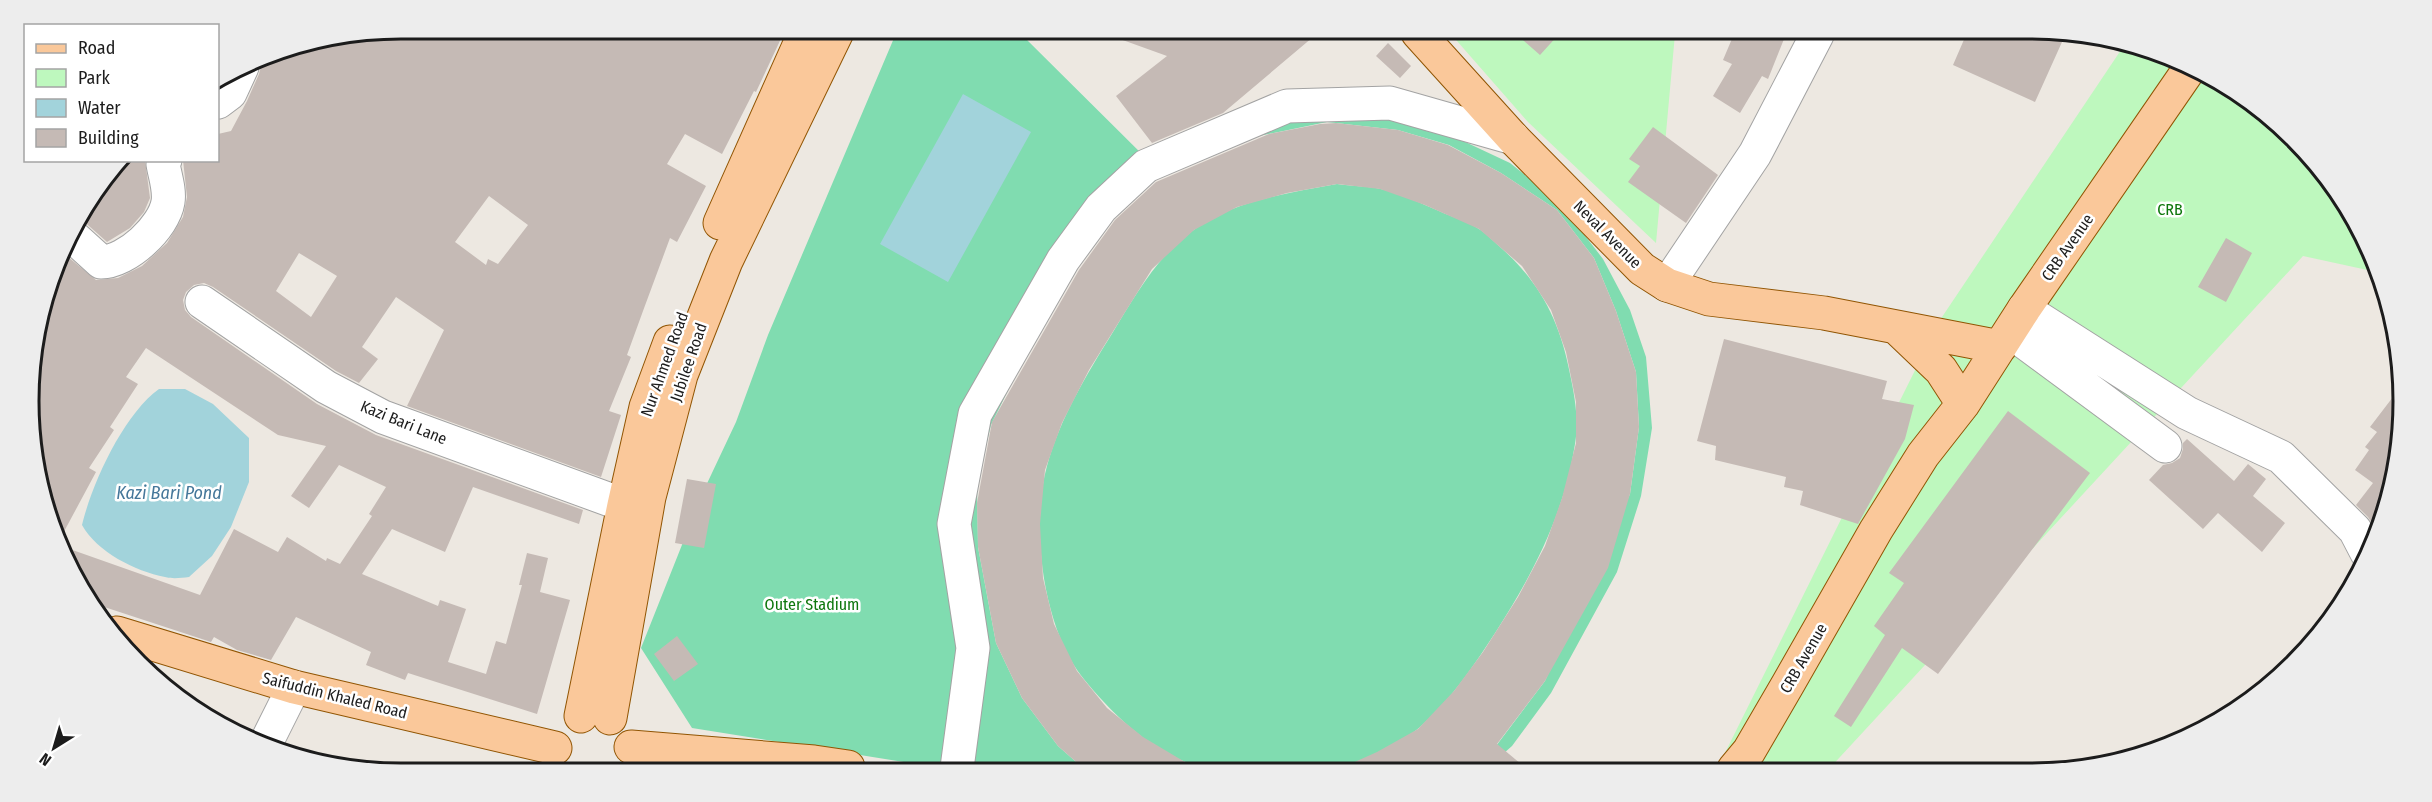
<svg xmlns="http://www.w3.org/2000/svg" width="2432" height="802" font-family="'Fira Sans Condensed',sans-serif">
<rect width="100%" height="100%" fill="#ede8e1"/>
<path fill="#bef8be" d="M 1450,33 L 1675,34 L 1656,243 L 1528,122 Z
M 2125,44 L 2238,91 L 2341,194 L 2372,271 L 2303,256 L 1828,770 L 1717,769 L 1940,320 Z"/>
<path fill="#80dcb0" d="M 897,31 L 1013,31 L 1024,37 L 1157,169 L 1236,131 L 1330,111 L 1393,118 L 1444,132 L 1510,163 L 1560,203 L 1603,259 L 1630,310 L 1646,357 L 1652,428 L 1641,496 L 1617,572 L 1551,693 L 1512,746 L 1486,769 L 1493,750 L 1545,681 L 1630,494 L 1639,427 L 1636,372 L 1616,311 L 1594,258 L 1557,210 L 1501,173 L 1449,145 L 1398,130 L 1327,122 L 1244,139 L 1160,174 L 1107,221 L 1065,287 L 1024,358 L 991,425 L 977,483 L 978,547 L 996,643 L 1022,698 L 1058,746 L 1083,768 L 941,768 L 692,728 L 641,648 L 703,492 L 736,422 L 768,335 Z
M 1337,184 C 1351,186 1367,186 1381,189 C 1400,194 1421,203 1439,211 C 1452,217 1467,221 1479,229 C 1486,233 1493,241 1499,246 C 1540,282 1560,321 1570,374 C 1575,397 1579,421 1575,444 C 1565,512 1533,574 1497,630 C 1475,664 1451,700 1420,727 C 1403,742 1364,761 1342,767 C 1323,773 1284,768 1263,768 C 1245,768 1227,771 1210,768 C 1160,762 1112,714 1083,678 C 1043,629 1030,526 1047,466 C 1060,418 1087,374 1113,332 C 1136,294 1158,255 1195,229 C 1236,200 1289,193 1337,184 Z"/>
<path fill="#a2d3db" d="M 963,94 L 1031,132 L 948,282 L 880,244 Z
M 159,389 L 185,389 L 213,404 L 249,438 L 249,482 L 231,527 L 212,556 L 189,577 C 181,578 172,579 165,577 C 135,571 97,552 82,525 C 92,483 124,414 159,389 Z"/>
<path fill="#c5bab5" fill-rule="evenodd" d="M 401,28 L 785,30 L 756,92 L 754,91 L 722,154 L 685,134 L 667,164 L 706,186 L 677,242 L 670,238 L 643,311 L 627,355 L 631,357 L 609,411 L 621,415 L 601,477 L 407,406 L 444,330 L 396,297 L 362,347 L 378,359 L 359,383 L 336,371 L 213,287 L 204,283 L 194,285 L 186,292 L 183,300 L 185,310 L 191,317 L 317,404 L 376,435 L 583,510 L 579,524 L 473,487 L 445,552 L 392,529 L 362,574 L 438,606 L 440,600 L 466,609 L 448,662 L 486,674 L 496,641 L 506,644 L 522,585 L 519,585 L 527,553 L 548,558 L 540,592 L 570,600 L 537,714 L 408,673 L 405,680 L 366,665 L 371,652 L 296,617 L 271,660 L 237,650 L 214,637 L 211,642 L 89,602 L 64,547 L 200,595 L 234,529 L 278,552 L 287,537 L 326,561 L 327,558 L 340,564 L 372,516 L 369,514 L 386,487 L 339,465 L 309,508 L 291,496 L 326,446 L 278,435 L 146,348 L 126,377 L 138,384 L 110,427 L 114,430 L 89,468 L 96,472 L 60,539 L 41,497 L 32,353 L 62,252 L 96,280 L 118,278 L 142,266 L 167,243 L 183,217 L 187,197 L 183,160 L 218,160 L 218,134 L 231,131 L 247,101 L 259,74 L 261,66 L 258,57 ZM 489,196 L 528,225 L 498,264 L 488,259 L 486,265 L 455,242 ZM 299,253 L 337,276 L 311,317 L 276,291 Z
M 1106,32 L 1319,32 L 1223,113 L 1152,143 L 1116,96 L 1167,56 L 1106,34 Z
M 1515,33 L 1560,33 L 1540,55 Z
M 1734,34 L 1786,34 L 1768,79 L 1762,76 L 1740,113 L 1713,96 L 1732,64 L 1723,60 Z
M 1966,35 L 2047,35 L 2062,42 L 2035,102 L 1953,65 Z
M 1388,43 L 1411,66 L 1400,78 L 1376,56 Z
M 1336,123 L 1398,130 L 1448,145 L 1501,173 L 1557,210 L 1594,258 L 1616,311 L 1636,372 L 1639,427 L 1630,494 L 1608,568 L 1545,681 L 1497,744 L 1527,769 L 1339,769 L 1377,752 L 1418,729 L 1454,691 L 1483,652 L 1518,597 L 1545,546 L 1562,498 L 1576,443 L 1576,402 L 1566,352 L 1551,310 L 1522,266 L 1479,229 L 1425,205 L 1380,189 L 1337,184 L 1287,193 L 1237,207 L 1194,230 L 1152,269 L 1089,370 L 1062,423 L 1045,470 L 1040,524 L 1043,578 L 1054,624 L 1077,671 L 1107,708 L 1143,737 L 1195,768 L 1083,768 L 1058,746 L 1022,698 L 996,643 L 978,547 L 977,503 L 992,422 L 1079,270 L 1115,220 L 1156,182 L 1269,134 L 1320,124 Z
M 1653,127 L 1718,175 L 1686,223 L 1628,182 L 1640,166 L 1629,159 Z
M 125,160 L 145,160 L 150,198 L 144,212 L 130,228 L 107,242 L 80,218 Z
M 2226,238 L 2252,253 L 2226,302 L 2198,287 Z
M 1724,339 L 1887,381 L 1882,399 L 1914,405 L 1905,439 L 1858,524 L 1800,505 L 1803,491 L 1784,487 L 1786,477 L 1715,460 L 1716,446 L 1697,441 Z
M 2396,393 L 2396,474 L 2376,529 L 2368,517 L 2356,505 L 2373,483 L 2355,470 L 2369,450 L 2365,447 L 2377,432 L 2370,427 Z
M 2008,411 L 2090,473 L 1938,674 L 1902,648 L 1851,727 L 1834,716 L 1885,635 L 1874,626 L 1904,583 L 1889,573 Z
M 2187,439 L 2234,481 L 2248,464 L 2266,479 L 2253,496 L 2285,523 L 2262,552 L 2218,513 L 2203,529 L 2149,480 L 2163,465 L 2172,463 L 2180,458 L 2183,449 L 2183,443 Z
M 687,479 L 716,484 L 704,548 L 675,543 Z
M 677,636 L 698,664 L 674,681 L 654,654 Z"/>
<g fill="none" stroke-linecap="round" stroke-linejoin="round">
<g stroke="#a3a3a3" stroke-width="35">
<path id="minor" d="M 218,102 L 230,93 L 242,67
M 69,233 L 101,262 C 127,262 164,227 168,202 C 170,190 165,176 163,164 L 165,160
M 1667,285 L 1755,154 L 1817,35
M 202,302 L 326,387 L 383,417 L 624,505
M 2024,309 L 2187,413 L 2281,457 L 2355,530 L 2367,553
M 2016,336 L 2165,446
M 267,741 L 294,687
M 957,768 L 973,648 L 954,524 L 975,414 L 1063,260 L 1101,208 L 1146,166 L 1287,106 L 1390,103 L 1513,138"/>
</g>
<g stroke="#915503" stroke-width="35">
<path id="major" d="M 1418,33 L 1513,138 L 1642,269 L 1667,285 L 1709,299 L 1824,313 L 2000,347
M 720,223 L 806,30
M 1897,328 L 1941,370 L 1963,404
M 117,633 L 294,687 L 555,748
M 581,716 L 624,505 L 646,407 L 670,342
M 610,718 L 649,497 L 681,375 L 726,261 L 838,30
M 631,747 L 814,762 L 848,767
M 1734,769 L 1749,751 L 1788,684 L 1876,530 L 1923,455 L 1963,404 L 2024,309 L 2188,71"/>
</g>
<use href="#minor" stroke="#fff" stroke-width="33"/>
<use href="#major" stroke="#fac89a" stroke-width="33"/>
</g>
<g text-anchor="middle" stroke-width="5" stroke-linejoin="round" paint-order="stroke">
<g font-size="16" fill="#0e770d" stroke="#fff">
<text x="2170" y="215">CRB</text>
<text x="812" y="610">Outer Stadium</text>
</g>
<g font-size="16" fill="#1c1c1c" stroke="#fff">
<text transform="translate(1608 234) rotate(45)" y="6">Neval Avenue</text>
<text transform="translate(2067 247) rotate(-55)" y="6">CRB Avenue</text>
<text transform="translate(688 362) rotate(-71)" y="6">Jubilee Road</text>
<text transform="translate(664 364) rotate(-70)" y="6">Nur Ahmed Road</text>
<text transform="translate(404 422) rotate(22)" y="6">Kazi Bari Lane</text>
<text transform="translate(1803 658) rotate(-60)" y="6">CRB Avenue</text>
<text transform="translate(335 695) rotate(14)" y="6">Saifuddin Khaled Road</text>
</g>
<g font-size="18" font-style="italic" fill="#45779a" stroke="#fff">
<text x="169" y="499">Kazi Bari Pond</text>
</g>
</g>
<path d="M0 0H2432V802H0ZM401 39H2031A362 362 0 0 1 2393 401V401A362 362 0 0 1 2031 763H401A362 362 0 0 1 39 401V401A362 362 0 0 1 401 39Z" fill="#ededed" fill-rule="evenodd"/>
<path fill="none" stroke="#1c1c1c" stroke-width="3" d="M401 39H2031A362 362 0 0 1 2393 401V401A362 362 0 0 1 2031 763H401A362 362 0 0 1 39 401V401A362 362 0 0 1 401 39Z"/>
<rect x="24" y="24" width="195" height="138" fill="#ffffff" stroke="#a4a4a4" stroke-width="1.5"/>
<rect x="36" y="44" width="30" height="9" fill="#fac89a" stroke="#a4a4a4" stroke-width="1.5"/>
<text x="78" y="54" font-size="18" fill="#1c1c1c">Road</text>
<rect x="36" y="69" width="30" height="18" fill="#bef8be" stroke="#a4a4a4" stroke-width="1.5"/>
<text x="78" y="84" font-size="18" fill="#1c1c1c">Park</text>
<rect x="36" y="99" width="30" height="18" fill="#a2d3db" stroke="#a4a4a4" stroke-width="1.5"/>
<text x="78" y="114" font-size="18" fill="#1c1c1c">Water</text>
<rect x="36" y="129" width="30" height="18" fill="#c5bab5" stroke="#a4a4a4" stroke-width="1.5"/>
<text x="78" y="144" font-size="18" fill="#1c1c1c">Building</text>
<g transform="translate(54 748) rotate(217)" stroke="#ffffff" stroke-width="4.5" paint-order="stroke">
<path d="M0-4.5L10 22L0 15L-10 22Z" fill="#1c1c1c"/>
<text y="-9" font-size="16" font-weight="bold" text-anchor="middle" fill="#1c1c1c">N</text>
</g>
</svg>
